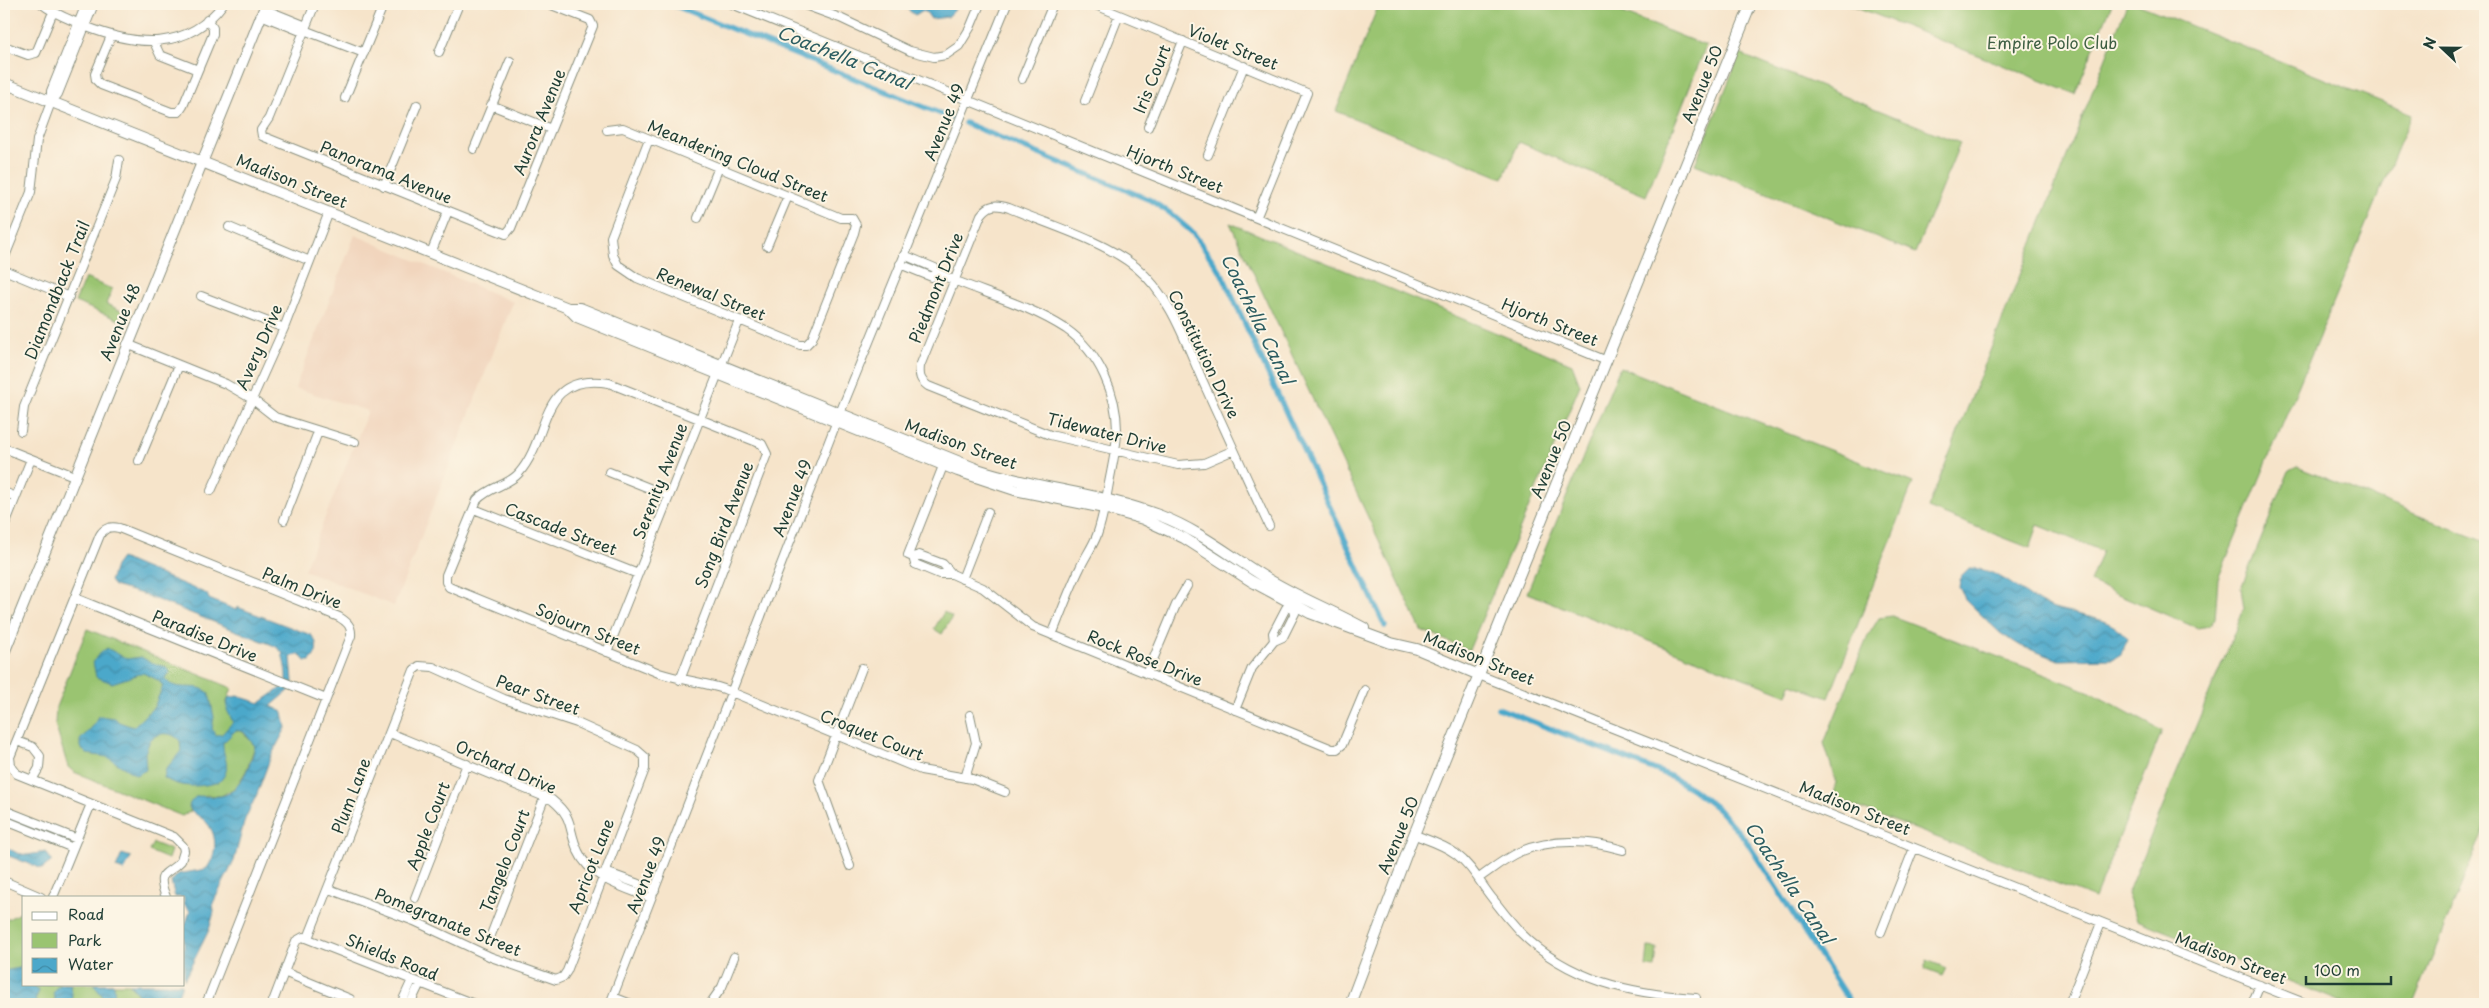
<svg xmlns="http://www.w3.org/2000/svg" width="2489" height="1008" font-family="'Playpen Sans',sans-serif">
<defs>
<pattern id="water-waves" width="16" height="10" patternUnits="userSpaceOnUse" patternTransform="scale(1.25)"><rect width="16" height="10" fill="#4ca8ca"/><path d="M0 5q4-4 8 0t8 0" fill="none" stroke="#3f8aa5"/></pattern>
</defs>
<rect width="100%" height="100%" fill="#fcf5e5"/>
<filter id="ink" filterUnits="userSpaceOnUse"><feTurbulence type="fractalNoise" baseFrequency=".02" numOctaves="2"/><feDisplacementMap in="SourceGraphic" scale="10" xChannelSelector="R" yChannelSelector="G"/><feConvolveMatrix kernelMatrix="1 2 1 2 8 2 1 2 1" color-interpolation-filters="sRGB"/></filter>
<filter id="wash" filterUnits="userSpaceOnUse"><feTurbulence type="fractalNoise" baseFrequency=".0096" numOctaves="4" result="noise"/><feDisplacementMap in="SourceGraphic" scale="20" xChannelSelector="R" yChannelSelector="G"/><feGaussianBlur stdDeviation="1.12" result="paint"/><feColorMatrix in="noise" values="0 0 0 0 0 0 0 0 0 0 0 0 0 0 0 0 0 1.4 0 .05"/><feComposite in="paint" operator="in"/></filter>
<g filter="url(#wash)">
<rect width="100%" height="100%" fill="#f6e4ca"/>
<path fill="#f1d5bd" d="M 355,235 L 513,302 L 394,606 L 304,570 L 368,411 L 295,388 Z"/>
<path fill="#9ac471" stroke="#5c8052" d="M 1379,4 L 1601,4 L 1706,46 L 1646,196 L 1519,142 L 1503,178 L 1336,111 Z
M 1849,4 L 2112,4 L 2075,94 Z
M 2127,4 L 2137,4 L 2412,114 L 2218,579 L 2215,618 L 2210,626 L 2197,628 L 2090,582 L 2102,551 L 2038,525 L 2030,548 L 1928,508 Z
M 1740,54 L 1960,143 L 1915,253 L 1695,164 Z
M 1230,223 L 1572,364 L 1580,385 L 1469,650 L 1421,630 Z
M 85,278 L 112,289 L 106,304 L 122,311 L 119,320 L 75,302 Z
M 1620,367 L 1913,483 L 1829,698 L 1791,684 L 1787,695 L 1527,593 Z
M 2297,467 L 2485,542 L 2485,827 L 2413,1004 L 2346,1004 L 2137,920 L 2127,894 L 2244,609 L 2241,588 L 2289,471 Z
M 944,612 L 952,617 L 942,634 L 934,629 Z
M 1892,616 L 2090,692 L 2162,731 L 2095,898 L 1834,798 L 1836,781 L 1824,743 L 1868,636 L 1879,618 Z
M 87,629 L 232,688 L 226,704 L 240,729 L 255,746 L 246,771 L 236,787 L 221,796 L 206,795 L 189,807 L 191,811 L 182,816 L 74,772 L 68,767 L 55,724 L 56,707 Z
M 153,843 L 171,850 L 168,859 L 149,851 Z
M 20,913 L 24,915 L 24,984 L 130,984 L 145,1004 L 4,1004 L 4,921 Z
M 1648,947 L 1657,948 L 1655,968 L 1646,967 Z
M 1927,960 L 1946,968 L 1942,976 L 1924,969 Z"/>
<path fill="url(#water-waves)" stroke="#36727f" d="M 900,4 L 953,4 L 955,10 L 948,17 L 931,19 L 926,12 L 922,11 L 915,15 Z
M 121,558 L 207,594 L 209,599 L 236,610 L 237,607 L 311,635 C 320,644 317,654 310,661 L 305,661 L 299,654 L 291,657 L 293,682 L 291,689 L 271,706 L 283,712 L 286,728 L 271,756 L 257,794 L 245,819 L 234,861 L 213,903 L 214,912 L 209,930 L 184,980 L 184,929 L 190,911 L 184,905 L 184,897 L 175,897 L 171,882 L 178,874 L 206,869 C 217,856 219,833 204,820 C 195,812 180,809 197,796 C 205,796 217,798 225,795 C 241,789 252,762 255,746 L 244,732 L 236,730 L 223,743 C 222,757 234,768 219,782 C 201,787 181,789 164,778 L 166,769 L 181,751 L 180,741 C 173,732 159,731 150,740 L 145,753 L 146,770 L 136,775 L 107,757 L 87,754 L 80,747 L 80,740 L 94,725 L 98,716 L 115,718 L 119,722 L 133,727 L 154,707 L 163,686 L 158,680 L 143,673 L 112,683 L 96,677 L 93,662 L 98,655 L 107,648 L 127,659 L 141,657 L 152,663 L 166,667 L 170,672 L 165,679 C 177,694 196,681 209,693 L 214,717 L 212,729 L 216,735 L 222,734 L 233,722 L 227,710 L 228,698 L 237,696 L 260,703 C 288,682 290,689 282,652 L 275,646 L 142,594 L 114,586 L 110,581 L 115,566 Z
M 1969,568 C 1998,568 2019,592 2044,605 C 2071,618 2108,612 2128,639 L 2121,654 L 2113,659 L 2059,660 L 2021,646 L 2000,633 L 1965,599 L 1959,587 L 1961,576 Z
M 4,846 L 17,853 L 27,855 L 46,852 L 52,861 L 42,869 L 4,854 Z
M 122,854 L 131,857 L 124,871 L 116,868 Z
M 24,967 L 24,984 L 33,984 L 39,991 L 35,1000 L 38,1004 L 4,1004 L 4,971 Z
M 62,984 L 72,984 L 70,987 L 72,993 L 72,1004 L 53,1004 L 55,999 L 53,994 L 56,988 Z
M 93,984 L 114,984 L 115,1001 L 118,1004 L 107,1004 L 109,1000 L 104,998 Z
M 130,984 L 182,984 L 175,1004 L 145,1004 Z"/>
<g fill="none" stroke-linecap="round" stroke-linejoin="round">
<path stroke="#4ca8ca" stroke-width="5.5" d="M 671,4 L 951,118
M 965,123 L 1150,200 L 1170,213 L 1194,234 L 1222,274 L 1385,626
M 1498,708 L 1668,775 L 1692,789 L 1718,809 L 1745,839 L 1851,1004"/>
</g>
</g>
<g filter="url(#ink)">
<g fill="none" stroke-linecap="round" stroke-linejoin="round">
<g stroke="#8a907f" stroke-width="10">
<path id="minor" d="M 42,4 C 55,15 72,20 87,27 C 136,46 187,52 223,4
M 315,4 L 269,118 L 261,130 L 262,136 L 506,234 L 511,228 L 593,26 L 590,20 L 549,4
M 732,4 L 1607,361
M 802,4 L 840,18 L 910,51 L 934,57 L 946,55 L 959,46 L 970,28 L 980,4
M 1093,4 L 1307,93 L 1257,216
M 264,9 L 306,26
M 261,15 L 303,32
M 304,30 L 364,53
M 111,36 L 95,74 L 96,80 L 101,85 L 171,112 L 179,112 L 183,106 L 213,34 L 213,28 L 207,20
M 154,42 L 160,55 L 198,70
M 4,46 L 28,55 L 36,53 L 53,12
M 439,52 L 459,4
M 1022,79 L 1053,4
M 345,98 L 382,8
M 1085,101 L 1119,15
M 51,102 L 58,94 L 94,4
M 491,105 L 551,129
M 1148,127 L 1183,41
M 607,130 L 623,128 L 841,218 L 852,218 L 856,225 L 854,233 L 812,339 L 806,345 L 800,345 L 637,278 L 618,265 L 613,255 L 611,237 L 649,139
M 474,149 L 510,61
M 1208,155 L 1244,66
M 384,186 L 417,105
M 698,218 L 719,167
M 229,227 L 310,261
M 767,246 L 788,196
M 431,253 L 448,211
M 904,255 L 935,268 L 937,273 C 979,292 1028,304 1066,329 C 1099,352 1118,395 1117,434 C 1116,450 1112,467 1109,483 C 1106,500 1103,518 1097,535 C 1093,546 1085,557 1080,568 C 1069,590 1061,613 1052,635
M 4,259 L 31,192 L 37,140 L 51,102 L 51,91 L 86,4
M 900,264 L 932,277 L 937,273
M 4,270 L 69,297
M 201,296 L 284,328
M 127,344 L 226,384 L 252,399 L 275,417 L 355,442
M 21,431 L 24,407 L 116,179 L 119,160
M 4,448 L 74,476
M 1234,450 L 1204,463 L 1178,465 L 1050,435 L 928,386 C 920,380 919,376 920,366 L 981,215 C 989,204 996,204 1009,208 C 1049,225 1102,240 1136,267 C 1171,296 1186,344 1204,384 C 1226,432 1247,479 1269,526
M 139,461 L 179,365
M 609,472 L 669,496
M 211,491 L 284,328 L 329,212
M 4,492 L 16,497
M 474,509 L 638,574
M 284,520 L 318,432
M 4,527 L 31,459
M 913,557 L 919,555 L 943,564 L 952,574 L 983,588 L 1033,627 L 1332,749 L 1337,749 L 1342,745 L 1365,690
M 913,557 L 908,555 L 945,461
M 913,557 L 915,564 L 939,574 L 952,574
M 962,579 L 988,512
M 75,598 L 326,699
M 1274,641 L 1273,633 L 1286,608 L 1293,607
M 607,652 L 739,321
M 1147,674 L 1176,605 L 1187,586
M 1479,675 L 2307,1004
M 680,680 L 767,454 L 762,444 L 609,383 C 537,372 552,435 519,473 C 508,486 490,486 477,500 L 446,575 L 446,582 L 449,587 L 659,673 C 681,680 702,682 724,689 L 921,770 L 972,779 L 1005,792
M 1235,710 L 1252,668 L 1274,641 L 1283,637 L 1295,613 L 1293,605
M 390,733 L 552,800 C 575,819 567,827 578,851 C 590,879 625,888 651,898
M 17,741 L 33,747 L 40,756 L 39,768 L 32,780
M 965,778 L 976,743 L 970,715
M 4,810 L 77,839
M 4,820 L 73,848
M 1415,835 C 1428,840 1444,845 1456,854 C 1472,866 1480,883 1492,898 C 1501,910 1511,922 1521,933 C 1569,981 1632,994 1696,998
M 850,866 L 819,780 L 862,668
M 602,875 L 611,874 L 655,890
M 1479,878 C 1492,869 1505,858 1519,852 C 1552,838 1590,840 1623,850
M 4,881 L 41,897
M 53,897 L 91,804
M 166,897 C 155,870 167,876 181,861 L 184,851 L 183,846 L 174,837 L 17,774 L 11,766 L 10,757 L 100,535 C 104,528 111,526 119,528 L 339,617 C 347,622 352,626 351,636 L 206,1004
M 415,898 L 467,764
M 1881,932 L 1914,848
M 491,935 L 545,796
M 308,938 L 414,670 L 419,666 L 433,667 L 504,699 L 577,723 L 637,750 L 645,757 L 645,769 L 567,971 L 563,977 L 556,980 L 491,957 L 414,921 L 329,889
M 284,972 L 350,999
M 613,997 L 631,1004
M 272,1004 L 296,941 L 303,937 L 474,1004
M 401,1004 L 412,980
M 410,1004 L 420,983
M 610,1004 L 840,413 L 1007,4
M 710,1004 L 722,987 L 734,957
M 2069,1004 L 2101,923
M 2252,1004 L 2260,985"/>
</g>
<g stroke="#8a907f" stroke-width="12">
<path id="major" d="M 4,83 L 568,308 L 577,317 L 958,471 L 1015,490 L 1104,508 L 1143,519 L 1184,538 L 1251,581 L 1310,613 L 1391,643 L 1417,649 L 1479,675
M 568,308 L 580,308 L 977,469 C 1037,489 1102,493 1161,516 C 1198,530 1229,555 1263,576 C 1295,596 1331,610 1364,628
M 4,653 L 266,4
M 1350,1004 L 1411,842 L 1751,4"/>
</g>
<use href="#minor" stroke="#fff" stroke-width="8"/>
<use href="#major" stroke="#fff" stroke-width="10"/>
</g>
</g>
<g text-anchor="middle" stroke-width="4" stroke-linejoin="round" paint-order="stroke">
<g font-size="16" fill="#3e5f43" stroke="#fcf5e5">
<text x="2052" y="49">Empire Polo Club</text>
</g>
<g font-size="16" fill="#1f3d34" stroke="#fcf5e5">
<text transform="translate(1233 47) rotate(22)" y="6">Violet Street</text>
<text transform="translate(1152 79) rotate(-68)" y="6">Iris Court</text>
<text transform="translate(1702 84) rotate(-68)" y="6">Avenue 50</text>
<text transform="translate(539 122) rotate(-68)" y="6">Aurora Avenue</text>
<text transform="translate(944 122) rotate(-68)" y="6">Avenue 49</text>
<text transform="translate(738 161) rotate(22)" y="6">Meandering Cloud Street</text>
<text transform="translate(1175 169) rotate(22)" y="6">Hjorth Street</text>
<text transform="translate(386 172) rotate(22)" y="6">Panorama Avenue</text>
<text transform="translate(292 181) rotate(22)" y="6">Madison Street</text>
<text transform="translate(936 288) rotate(-68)" y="6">Piedmont Drive</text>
<text transform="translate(57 290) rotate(-68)" y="6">Diamondback Trail</text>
<text transform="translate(711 294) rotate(22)" y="6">Renewal Street</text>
<text transform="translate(120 322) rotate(-68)" y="6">Avenue 48</text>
<text transform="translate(1550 322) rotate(22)" y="6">Hjorth Street</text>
<text transform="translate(259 347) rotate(-66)" y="6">Avery Drive</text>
<text transform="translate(1204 354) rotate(64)" y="6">Constitution Drive</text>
<text transform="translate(1107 433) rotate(14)" y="6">Tidewater Drive</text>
<text transform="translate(961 444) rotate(20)" y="6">Madison Street</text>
<text transform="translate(1551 459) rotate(-68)" y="6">Avenue 50</text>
<text transform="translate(660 481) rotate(-69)" y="6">Serenity Avenue</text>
<text transform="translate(792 498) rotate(-69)" y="6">Avenue 49</text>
<text transform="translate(724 525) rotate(-69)" y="6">Song Bird Avenue</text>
<text transform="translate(561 529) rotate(21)" y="6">Cascade Street</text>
<text transform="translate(302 588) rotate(22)" y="6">Palm Drive</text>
<text transform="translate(588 629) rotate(22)" y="6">Sojourn Street</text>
<text transform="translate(205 636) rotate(22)" y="6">Paradise Drive</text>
<text transform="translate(1145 658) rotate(22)" y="6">Rock Rose Drive</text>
<text transform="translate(1479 658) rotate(22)" y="6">Madison Street</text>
<text transform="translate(538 695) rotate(20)" y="6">Pear Street</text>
<text transform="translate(872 735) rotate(22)" y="6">Croquet Court</text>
<text transform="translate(506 767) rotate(24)" y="6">Orchard Drive</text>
<text transform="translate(351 796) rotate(-69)" y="6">Plum Lane</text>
<text transform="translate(1855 808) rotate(22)" y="6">Madison Street</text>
<text transform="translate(428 826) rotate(-69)" y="6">Apple Court</text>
<text transform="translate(1398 835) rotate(-68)" y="6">Avenue 50</text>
<text transform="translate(505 861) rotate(-69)" y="6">Tangelo Court</text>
<text transform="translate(591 866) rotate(-69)" y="6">Apricot Lane</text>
<text transform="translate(646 875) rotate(-69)" y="6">Avenue 49</text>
<text transform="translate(448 922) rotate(22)" y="6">Pomegranate Street</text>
<text transform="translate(392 957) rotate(22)" y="6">Shields Road</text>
<text transform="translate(2231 958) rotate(21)" y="6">Madison Street</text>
</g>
<g font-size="18" font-style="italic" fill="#2c5d61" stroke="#fcf5e5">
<text transform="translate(844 58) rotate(22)" y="6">Coachella Canal</text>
<text transform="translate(1257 319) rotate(64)" y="6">Coachella Canal</text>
<text transform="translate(1789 883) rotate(56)" y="6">Coachella Canal</text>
</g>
</g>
<rect width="2489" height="1008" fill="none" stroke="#fcf5e5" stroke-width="20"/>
<rect x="22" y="896" width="162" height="90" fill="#fcf5e5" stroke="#a4ab9e"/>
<rect x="32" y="912" width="25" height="8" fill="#ffffff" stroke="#a4ab9e"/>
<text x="68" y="920" font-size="15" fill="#1f3d34">Road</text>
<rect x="32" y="933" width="25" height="15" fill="#9ac471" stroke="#a4ab9e"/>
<text x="68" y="946" font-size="15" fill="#1f3d34">Park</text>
<rect x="32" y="958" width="25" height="15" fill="url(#water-waves)" stroke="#a4ab9e"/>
<text x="68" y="970" font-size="15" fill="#1f3d34">Water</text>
<g transform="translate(2442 48) rotate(292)" stroke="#fcf5e5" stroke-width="4" paint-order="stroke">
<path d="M0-4L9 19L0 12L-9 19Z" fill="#1f3d34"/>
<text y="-8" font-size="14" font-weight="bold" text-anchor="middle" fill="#1f3d34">N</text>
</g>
<path d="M2306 976v8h85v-8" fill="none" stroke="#1f3d34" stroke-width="2.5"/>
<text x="2314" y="976" font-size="15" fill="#1f3d34" stroke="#fcf5e5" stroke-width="4" paint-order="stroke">100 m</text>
</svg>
